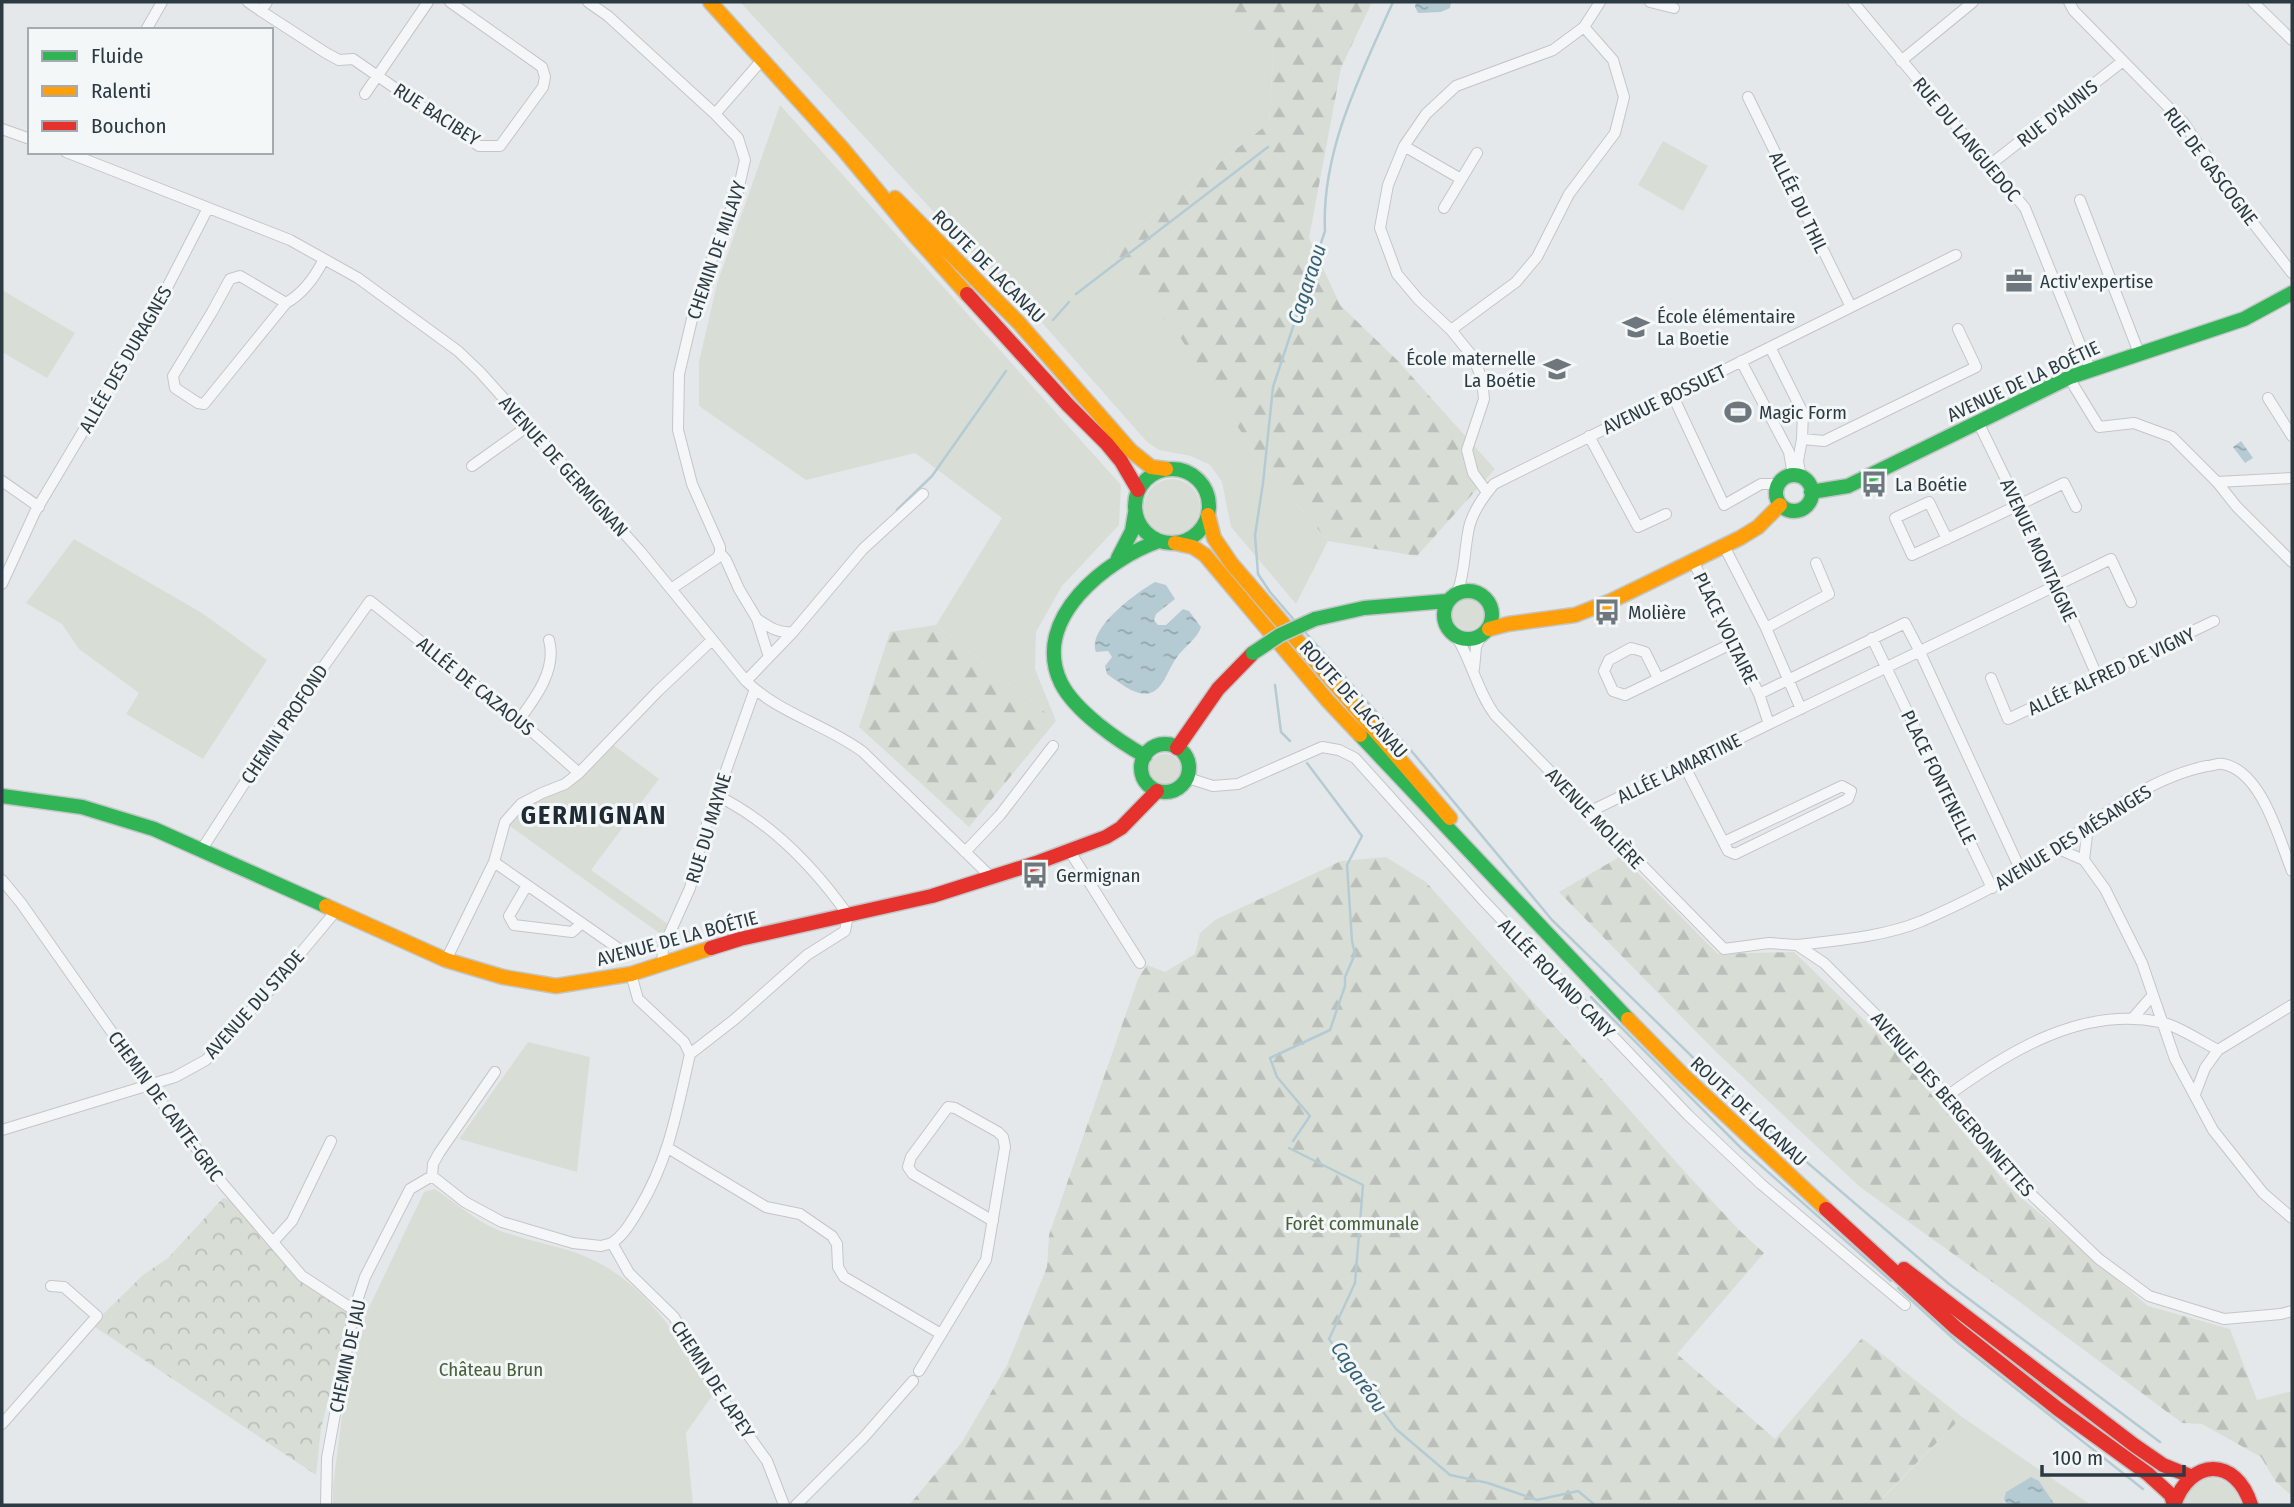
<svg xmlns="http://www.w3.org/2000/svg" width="2294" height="1507" font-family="'Fira Sans Condensed',sans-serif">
<defs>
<pattern id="forest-firs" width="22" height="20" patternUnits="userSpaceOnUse" patternTransform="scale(1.75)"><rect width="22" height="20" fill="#d8ded6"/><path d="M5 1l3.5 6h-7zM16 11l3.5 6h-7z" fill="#babfb9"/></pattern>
<pattern id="park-crowns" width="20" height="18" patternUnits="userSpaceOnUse" patternTransform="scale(1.75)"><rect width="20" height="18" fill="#d8ded6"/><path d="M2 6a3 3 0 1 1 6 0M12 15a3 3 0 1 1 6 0" fill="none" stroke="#babfb9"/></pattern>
<pattern id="water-ripples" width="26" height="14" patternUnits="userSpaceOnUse" patternTransform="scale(1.75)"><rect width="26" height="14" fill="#b5cbd3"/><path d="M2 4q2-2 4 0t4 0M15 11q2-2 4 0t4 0" fill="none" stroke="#93a6ad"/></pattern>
</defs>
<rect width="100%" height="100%" fill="#e5e8ea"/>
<path fill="#d8ded6" d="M 740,2 L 1210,2 L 1274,41 L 1269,123 L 1106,253 L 1177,331 L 1256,455 L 1328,541 L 1296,604 L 1231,527 L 1222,482 L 1210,465 L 1191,456 L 1159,450 L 1147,442 L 1029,308 L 966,247 Z
M 780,105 L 1121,485 L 1119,525 L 1062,586 L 1036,632 L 1035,669 L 1056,721 L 936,625 L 1002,518 L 915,453 L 806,480 L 699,406 L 699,362 L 717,284 Z
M 1663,141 L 1708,166 L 1683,211 L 1638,185 Z
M 2,290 L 75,333 L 47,378 L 2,352 Z
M1144 507a28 28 0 1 1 56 0a28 28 0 1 1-56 0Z
M 74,539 L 202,613 L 267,660 L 203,759 L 126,714 L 139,693 L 79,649 L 62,624 L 26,603 Z
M1452 614a16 16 0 1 1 32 0a16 16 0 1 1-32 0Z
M 612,744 L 659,779 L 591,870 L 668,924 L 662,935 L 507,824 L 512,813 L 526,807 L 540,794 L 547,792 Z
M1149 770a16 16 0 1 1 32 0a16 16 0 1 1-32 0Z
M 528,1042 L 590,1057 L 577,1172 L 459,1139 Z
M 435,1189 C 455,1202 476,1221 498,1230 C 531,1243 568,1246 599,1263 C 652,1291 685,1346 712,1396 L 686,1433 L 693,1505 L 333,1505 L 333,1486 L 342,1416 L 363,1320 L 424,1192 Z
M 1962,1417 L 2091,1505 L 1886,1505 L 1883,1498 Z
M 2206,1478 C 2225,1477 2237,1486 2241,1505 L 2183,1505 L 2189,1488 Z"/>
<path fill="url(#forest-firs)" d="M 1210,2 L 1372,2 L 1341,68 L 1309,238 L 1340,305 L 1398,361 L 1495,469 L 1417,556 L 1328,541 L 1256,455 L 1176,331 L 1106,253 L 1269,123 L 1274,42 Z
M 936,625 L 1056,721 L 969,827 L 859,727 L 890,632 Z
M 1621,856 L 1718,954 L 1794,952 L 1890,1045 L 2010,1188 L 2148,1306 L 2230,1329 L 2257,1400 L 2292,1391 L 2292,1496 L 2276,1482 L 2261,1457 L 2202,1424 L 2182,1423 L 2009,1294 L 1860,1187 L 1716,1052 L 1559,892 Z
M 1386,857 L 1426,882 L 1686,1173 L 1741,1232 L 1764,1253 L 1677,1354 L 1775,1439 L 1862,1338 L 1962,1417 L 1883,1497 L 1886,1505 L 909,1505 L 962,1442 L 1007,1365 L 1047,1267 L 1049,1235 L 1138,979 L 1147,965 L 1165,972 L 1195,954 L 1200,933 L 1215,920 L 1341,861 Z"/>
<path fill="url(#park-crowns)" d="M 223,1198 L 229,1199 L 302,1279 L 349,1312 L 321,1429 L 316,1475 L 92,1325 L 143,1275 L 168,1258 Z"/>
<path fill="url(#water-ripples)" d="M 1416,2 L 1451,2 L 1450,8 L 1441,12 L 1418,13 L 1415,7 Z
M 2241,441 L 2253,458 L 2245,463 L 2233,447 Z
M 1155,582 L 1166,585 L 1175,599 L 1156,614 L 1154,620 L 1158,625 L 1166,625 L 1183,609 L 1189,611 L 1201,627 C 1198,638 1184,647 1177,657 C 1170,666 1165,683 1156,690 C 1141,702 1119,682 1107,674 L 1105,666 L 1112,657 L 1108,651 L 1096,652 C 1086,629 1137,592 1155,582 Z
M 2031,1477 L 2039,1481 L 2055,1505 L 2008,1505 L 2004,1499 L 2006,1492 Z"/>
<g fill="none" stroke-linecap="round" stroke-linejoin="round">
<path stroke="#b5cbd3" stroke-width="2.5" d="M 1076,294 L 1268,147
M 1053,320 L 1069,302
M 897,510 L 932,476 L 1006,371
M 1295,621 L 1270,592 L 1258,574 L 1255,535 L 1263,483 L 1273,387 L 1325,231 C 1321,151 1361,74 1393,2
M 1304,631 L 1414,754 L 1552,920 L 1753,1116 L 1949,1284 L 2160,1442
M 1275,685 L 1281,732 L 1290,741
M 1591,997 L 1741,1148 L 1891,1281
M 1293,1141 L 1310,1116 L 1277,1077 L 1270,1058 L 1330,1030 L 1345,986 L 1345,977 L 1355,954 L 1352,941 L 1347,865 L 1362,836 L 1307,763
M 1289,1148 L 1363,1185 L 1355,1283 L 1329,1339 L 1396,1429 L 1450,1475 L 1488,1483 L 1537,1500 L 1578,1491 L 1595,1505
M 1898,1288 L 1957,1342 L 2143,1489"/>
<g stroke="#c3c6c8" stroke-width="12">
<path id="street" d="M 248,2 L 261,11
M 267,2 L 261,11 L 326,53 L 339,60 L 353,59 L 479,146 L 500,146 L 543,87 L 545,77 L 542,67 L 450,2
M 588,2 L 608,16 L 715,114 L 738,138 L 745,160 L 738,191 L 697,298 L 679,374 L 678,430 L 692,484 L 720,547 L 720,553 L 726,560 L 739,589 L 757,619 L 769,657
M 1650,2 L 1674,8
M 1853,2 L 2025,208 L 2090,369
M 2069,2 L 2074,11 L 2183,122 L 2243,210 L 2292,273
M 2253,2 L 2292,40
M 146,30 L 162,2
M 1901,61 L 1973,2
M 365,94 L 428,2
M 1748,97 L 1851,307
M 715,114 L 762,60
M 2,129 L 30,139
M 1404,146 L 1461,179
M 66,152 L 290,240 L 358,278 L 458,351 L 480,372 L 640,551 L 746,681 C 778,713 827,725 863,752 L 991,877
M 1991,164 L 2123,61
M 2080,200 L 2139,353
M 1444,208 L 1477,153
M 286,303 L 204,404 L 198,403 L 175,388 L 173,376 L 212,312 L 230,279 L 240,276 L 286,303 C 304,293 315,277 324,259
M 1451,330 L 1516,282 L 1537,257 L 1569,194 L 1615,133 L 1624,97 L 1613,60 L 1584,27
M 1770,347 L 1803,413 L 1802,439 L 1798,461 L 1801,477
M 1741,361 L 1789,452 L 1793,475
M 2069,378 L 2099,427 L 2134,423 L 2172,437 L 2217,482 L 2292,478
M 1672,394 L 1724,505 L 1761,484 L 1778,484
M 2268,398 L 2292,436
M 1978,422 L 2057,584 L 2098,678
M 1589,436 L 1638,527 L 1666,514
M 1802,439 L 1824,441 L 1976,367 L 1958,329
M 472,466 L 528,426
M 2,481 L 39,507
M 2217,482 L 2237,507 L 2292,562
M 1487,492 L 1473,473 L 1467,450 L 1484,399 L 1482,379 L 1473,357 L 1451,330 L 1418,299 L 1397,274 L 1380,228 L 1388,185 L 1404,146 L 1426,114 L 1456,86 L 1553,50 L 1584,27 L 1600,2
M 1947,539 L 1929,502 L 1895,518 L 1912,555 C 1962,532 2013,508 2064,483 L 2076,507
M 1724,546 L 1766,628 L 1801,709
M 1693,561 L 1759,694
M 2,584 L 35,512 L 156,309 L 208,208
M 671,589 L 717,558 L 720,553
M 1457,593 C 1465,573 1464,554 1468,533 C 1470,516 1483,497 1494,484 L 1956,255
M 757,619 C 769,627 779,634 793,632
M 1766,628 L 1829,594 L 1816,563
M 1456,636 C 1472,661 1477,691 1495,715 L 1724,949 L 1769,943 L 1797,945 L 1824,963 L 1898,1037 L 2013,1177 L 2099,1259 L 2149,1296 L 2224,1319 L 2281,1314 L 2292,1311
M 1872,638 L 1992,888
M 1474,669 L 1476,647 L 1481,636
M 1658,678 L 1645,652 L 1631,648 L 1609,660 L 1604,671 L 1613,691 L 1625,695 L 1733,643
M 1991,678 L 2008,719 L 2214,621
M 746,681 L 793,632 L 863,549 L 923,494
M 519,720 C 536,697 557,669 549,640
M 1684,765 L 1728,851 L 1735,854 L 1848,799 L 1851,791 L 1842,786 L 1724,842
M 1188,778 L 1213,786 L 1238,784 L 1322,747 L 1339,750 L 1355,758 L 1482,899 L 1688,1115 L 1761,1184 L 1905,1305
M 1589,812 L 1769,724
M 2056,848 L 2084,860 L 2105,889 L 2142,963 L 2175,1059 L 2213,1130 L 2263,1193 L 2292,1218
M 202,849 L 280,728 L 370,601 L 519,720 L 579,773
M 1069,850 L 1140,963
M 965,852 L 1000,815 L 1053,746
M 2084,860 L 2088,826
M 494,862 L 622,951
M 2021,871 L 1919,650 L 1905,623 L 1759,694 L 1769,724 L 2111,559 L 2131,602
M 2,880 L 21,903 L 149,1085 L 223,1184 L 302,1276 L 354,1310
M 527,885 L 509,916 L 514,925 L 572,932 L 582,923
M 1797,945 C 1839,940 1883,937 1922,921 C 1956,906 1991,889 2022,870 C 2079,835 2140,779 2207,766 C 2211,766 2218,763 2223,764 C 2262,771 2279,839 2292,871
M 446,960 L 494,862 L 505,822 L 521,804 L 542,793 L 565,784 L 579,773 L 658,691 L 711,641
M 662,966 L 663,948 L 690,888 L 703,835 L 755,689
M 631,974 L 638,999 L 684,1042 L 690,1054 C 677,1111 669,1159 639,1209 C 631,1222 624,1235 612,1243 L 629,1273 L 674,1317 L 720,1396 L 767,1461 L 784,1505
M 2132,1019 L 2152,996
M 690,1054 L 735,1019 L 807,955 L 845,931 L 848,915 C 814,867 769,821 716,795
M 2195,1094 L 2205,1068 L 2218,1050 L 2292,1005
M 1946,1097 C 2007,1052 2081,1006 2160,1022 C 2179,1026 2200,1041 2218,1050
M 2,1130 L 175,1077 L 206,1060 L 269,991 L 335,912
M 668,1148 L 766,1207 L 800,1214 L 832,1236 L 837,1244 L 838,1267 L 844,1277 L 941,1334
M 432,1176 L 433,1164 L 439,1153 L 495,1072
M 273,1242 L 292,1221 L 331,1141
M 919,1371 L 986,1260 L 1005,1147 L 1003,1137 L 998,1132 L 955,1108 L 948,1107 L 911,1157 L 908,1167 L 913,1174 L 993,1221
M 2,1424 L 97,1316 L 64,1287 L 51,1286
M 326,1505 L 327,1458 L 354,1310 L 365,1277 L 410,1189 L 432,1176 L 465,1202 L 502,1222 L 573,1243 L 601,1246 L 612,1243
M 796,1505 L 864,1437 L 913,1381"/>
</g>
<g stroke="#c3c6c8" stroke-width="17">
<path id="fast" d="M1135 506a37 37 0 1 1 74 0a37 37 0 1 1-74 0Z
M1776 493a18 18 0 1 1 36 0a18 18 0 1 1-36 0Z
M 1811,492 L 1848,486 L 2070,377 L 2244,319 L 2292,293
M 1118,558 L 1132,531 L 1135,513
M1444 615a24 24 0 1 1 48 0a24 24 0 1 1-48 0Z
M 1315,619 L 1364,608 L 1447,601
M 1360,735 L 1628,1019
M1141 768a24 24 0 1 1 48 0a24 24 0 1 1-48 0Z
M 1145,756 C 1118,741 1075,711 1061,683 C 1030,619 1107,559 1159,541
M 2,796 L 82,807 L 154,829 L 326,906"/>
</g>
<g stroke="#c3c6c8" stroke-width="17">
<path id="slow" d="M 710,2 L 842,148 L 915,236 L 967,294
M 895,198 L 1019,323 L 1131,451 L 1151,467 L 1166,469
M 1208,515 L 1214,538 L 1231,563 L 1450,818
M 1175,543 L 1193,547 L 1205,555 L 1328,701 L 1360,735
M 1489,629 L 1508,624 L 1575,615 L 1611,601 L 1740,538 L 1758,527 L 1780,505
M 326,906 L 446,960 L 503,977 L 556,986 L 631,974 L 711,948
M 1628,1019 L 1681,1073 L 1826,1209"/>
</g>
<g stroke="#c3c6c8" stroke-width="17">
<path id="jam" d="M 967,294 L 1068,405 L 1107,444 L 1121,461 L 1138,490
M 1177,748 L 1218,689 L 1253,653
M 711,948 L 740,939 L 932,896 L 1036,863 L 1106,837 L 1121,828 L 1157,791
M 1826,1209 L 1956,1328 L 2058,1409 L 2148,1474 L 2171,1495 L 2174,1505
M 1904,1269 L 2134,1445 L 2163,1465 L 2190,1476
M 2174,1505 C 2190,1458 2236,1456 2251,1505"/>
</g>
<use href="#street" stroke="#f5f6f7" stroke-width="10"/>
<use href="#fast" stroke="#30b455" stroke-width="14"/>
<use href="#slow" stroke="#ff9f0a" stroke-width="14"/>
<use href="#jam" stroke="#e5322d" stroke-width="14"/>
<g stroke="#c3c6c8" stroke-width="17" stroke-linecap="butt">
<path id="fast-bridge" d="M 1253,653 L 1280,635 L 1315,619"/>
</g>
<use href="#fast-bridge" stroke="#30b455" stroke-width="14"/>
</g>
<defs>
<g id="office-bare" transform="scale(2.1)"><path d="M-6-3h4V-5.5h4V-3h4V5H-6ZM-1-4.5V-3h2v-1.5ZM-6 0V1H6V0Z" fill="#6d777d" stroke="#f4f7f8" stroke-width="2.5" paint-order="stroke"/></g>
<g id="school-bare" transform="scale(2.1)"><path d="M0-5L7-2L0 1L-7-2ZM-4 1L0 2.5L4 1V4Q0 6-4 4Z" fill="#6d777d" stroke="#f4f7f8" stroke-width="2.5" paint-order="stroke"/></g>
<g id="stadium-bare" transform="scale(2.1)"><path d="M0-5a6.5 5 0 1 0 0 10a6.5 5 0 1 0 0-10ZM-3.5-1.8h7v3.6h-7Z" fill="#6d777d" stroke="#f4f7f8" stroke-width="2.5" paint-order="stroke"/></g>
<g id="bus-bare" transform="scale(2.1)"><path d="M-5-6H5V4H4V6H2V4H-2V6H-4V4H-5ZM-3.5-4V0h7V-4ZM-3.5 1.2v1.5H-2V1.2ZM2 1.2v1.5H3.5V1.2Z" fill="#6d777d" stroke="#f4f7f8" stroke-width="2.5" paint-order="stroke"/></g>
</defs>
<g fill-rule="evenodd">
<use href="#office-bare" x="2019" y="281"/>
<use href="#school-bare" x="1636" y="327"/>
<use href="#school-bare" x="1557" y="369"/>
<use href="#stadium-bare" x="1738" y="412"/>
<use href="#bus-bare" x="1874" y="484"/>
<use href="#bus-bare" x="1607" y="612"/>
<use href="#bus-bare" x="1035" y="875"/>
</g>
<g text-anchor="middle" stroke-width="6" stroke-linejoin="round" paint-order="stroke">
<g font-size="19" fill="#2c3a43" stroke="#f4f7f8">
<text transform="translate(2057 113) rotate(-38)" y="7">RUE D'AUNIS</text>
<text transform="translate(437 114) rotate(33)" y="7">RUE BACIBEY</text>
<text transform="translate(1967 139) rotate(50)" y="7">RUE DU LANGUEDOC</text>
<text transform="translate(2211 166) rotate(53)" y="7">RUE DE GASCOGNE</text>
<text transform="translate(1799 202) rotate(64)" y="7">ALLÉE DU THIL</text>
<text transform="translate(716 250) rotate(-71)" y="7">CHEMIN DE MILAVY</text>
<text transform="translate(989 266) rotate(45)" y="7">ROUTE DE LACANAU</text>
<text transform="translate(125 359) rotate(-60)" y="7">ALLÉE DES DURAGNES</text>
<text transform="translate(2023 381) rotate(-25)" y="7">AVENUE DE LA BOÉTIE</text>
<text transform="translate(1664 399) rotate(-26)" y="7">AVENUE BOSSUET</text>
<text transform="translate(564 466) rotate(48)" y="7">AVENUE DE GERMIGNAN</text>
<text transform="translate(2039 550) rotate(65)" y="7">AVENUE MONTAIGNE</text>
<text transform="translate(1726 628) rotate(64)" y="7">PLACE VOLTAIRE</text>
<text transform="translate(2111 671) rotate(-25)" y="7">ALLÉE ALFRED DE VIGNY</text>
<text transform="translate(476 686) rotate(39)" y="7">ALLÉE DE CAZAOUS</text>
<text transform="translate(1354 699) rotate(48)" y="7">ROUTE DE LACANAU</text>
<text transform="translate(284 724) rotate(-56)" y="7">CHEMIN PROFOND</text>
<text transform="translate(1679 768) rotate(-26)" y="7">ALLÉE LAMARTINE</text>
<text transform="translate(1939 777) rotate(64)" y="7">PLACE FONTENELLE</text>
<text transform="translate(1595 818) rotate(46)" y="7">AVENUE MOLIÈRE</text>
<text transform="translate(708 828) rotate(-73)" y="7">RUE DU MAYNE</text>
<text transform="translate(2073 837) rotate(-32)" y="7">AVENUE DES MÉSANGES</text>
<text transform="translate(677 938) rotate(-15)" y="7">AVENUE DE LA BOÉTIE</text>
<text transform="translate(1557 978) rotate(46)" y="7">ALLÉE ROLAND CANY</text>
<text transform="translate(254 1004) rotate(-48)" y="7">AVENUE DU STADE</text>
<text transform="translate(1953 1104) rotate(49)" y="7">AVENUE DES BERGERONNETTES</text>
<text transform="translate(166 1106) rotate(54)" y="7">CHEMIN DE CANTE-GRIC</text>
<text transform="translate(1749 1111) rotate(43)" y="7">ROUTE DE LACANAU</text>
<text transform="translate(347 1356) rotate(-78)" y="7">CHEMIN DE JAU</text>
<text transform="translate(713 1379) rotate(57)" y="7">CHEMIN DE LAPEY</text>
</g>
<g font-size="19" fill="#2c3a43" stroke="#f4f7f8" text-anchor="start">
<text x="2040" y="288">Activ'expertise</text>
<text x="1657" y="323">École élémentaire<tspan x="1657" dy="22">La Boetie</tspan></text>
<text x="1536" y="365" text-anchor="end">École maternelle<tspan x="1536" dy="22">La Boétie</tspan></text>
<text x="1759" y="419">Magic Form</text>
<text x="1895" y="491">La Boétie</text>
<text x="1628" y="619">Molière</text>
<text x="1056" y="882">Germignan</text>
</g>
<g font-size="19" fill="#495e3a" stroke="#f4f7f8">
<text x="1352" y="1230">Forêt communale</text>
<text x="491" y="1376">Château Brun</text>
</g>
<g font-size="21" font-style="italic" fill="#376276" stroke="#f4f7f8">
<text transform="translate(1307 284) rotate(-72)" y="7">Cagaraou</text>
<text transform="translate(1359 1377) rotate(55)" y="7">Cagaréou</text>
</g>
<g font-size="26" font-weight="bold" letter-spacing="2" fill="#1e2b34" stroke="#f4f7f8">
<text x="594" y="824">GERMIGNAN</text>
</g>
</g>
<rect width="2294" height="1507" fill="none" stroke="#2c3a43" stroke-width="7"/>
<rect x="28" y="28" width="245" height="126" fill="#f4f7f8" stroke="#a4abb0" stroke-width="2"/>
<rect x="42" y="51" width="35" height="10" fill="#30b455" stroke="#a4abb0" stroke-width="2"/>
<text x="91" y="63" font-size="21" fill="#2c3a43">Fluide</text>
<rect x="42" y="86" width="35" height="10" fill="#ff9f0a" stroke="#a4abb0" stroke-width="2"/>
<text x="91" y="98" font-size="21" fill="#2c3a43">Ralenti</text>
<rect x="42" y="121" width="35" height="10" fill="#e5322d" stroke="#a4abb0" stroke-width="2"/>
<text x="91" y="133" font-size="21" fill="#2c3a43">Bouchon</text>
<path d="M2042 1465v10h142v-10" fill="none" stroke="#2c3a43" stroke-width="3.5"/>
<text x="2052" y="1465" font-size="21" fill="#2c3a43" stroke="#f4f7f8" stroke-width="5" paint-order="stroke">100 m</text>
</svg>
